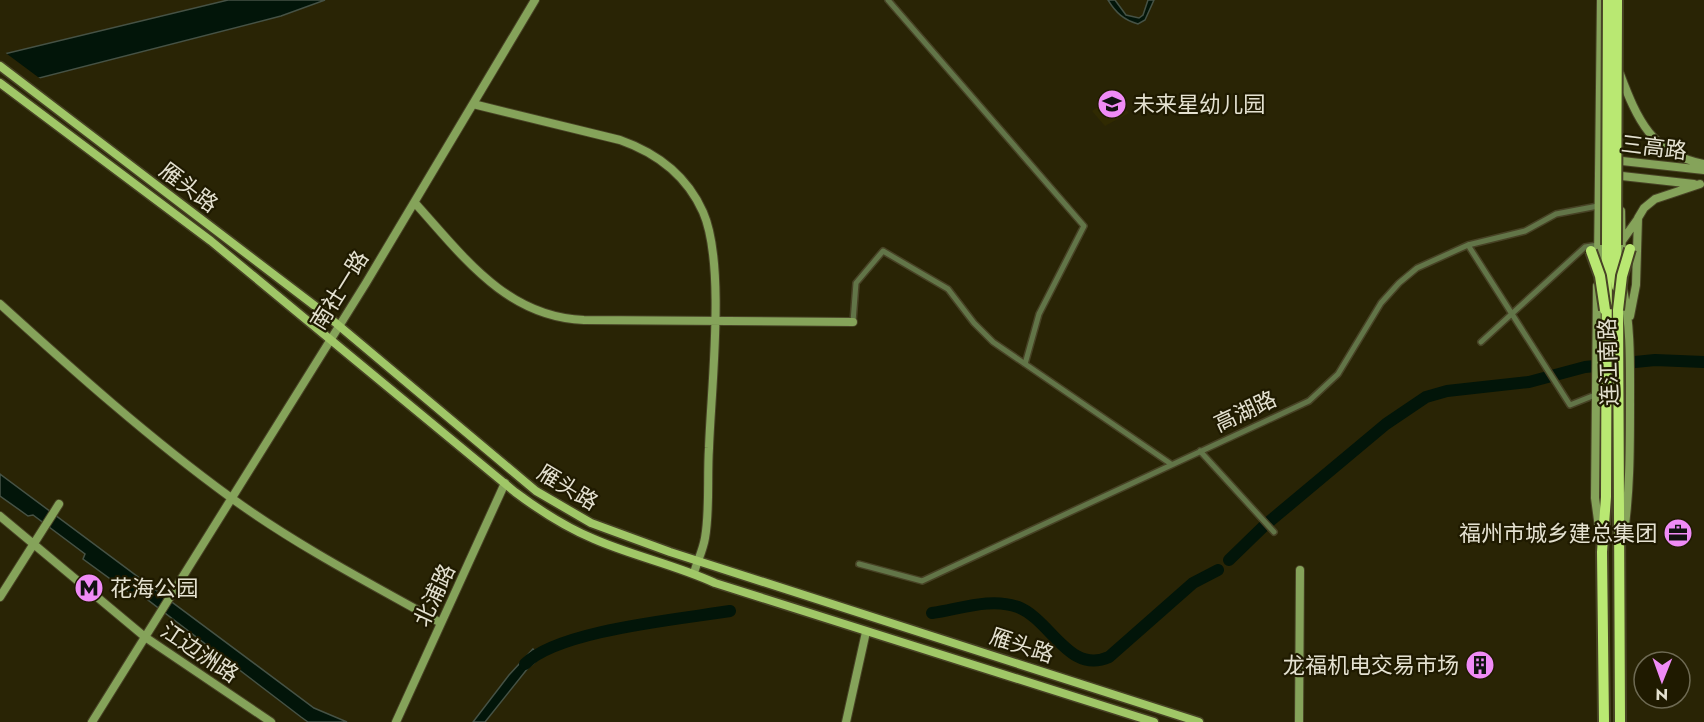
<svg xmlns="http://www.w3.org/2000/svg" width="1704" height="722" font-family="Jost,'Noto Sans SC',sans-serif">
<rect width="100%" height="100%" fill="#292405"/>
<path fill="#302a02" d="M 1114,96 L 1129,113 L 1105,126 L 1092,111 Z"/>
<path fill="#021509" stroke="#465245" stroke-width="1.5" d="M 228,0 L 325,0 L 281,16 L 0,88 L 0,55 Z
M 1108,0 L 1115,0 L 1126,15 L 1139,18 L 1143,15 L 1148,0 L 1154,0 L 1145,20 L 1138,24 C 1124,20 1116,13 1108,0 Z
M 0,474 L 314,708 L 347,722 L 308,722 L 301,717 L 136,591 L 131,594 L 83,559 L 85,554 L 33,515 L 28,516 L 0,496 Z
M 533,649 L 540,658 L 528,668 L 485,722 L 473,722 L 509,675 Z"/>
<path fill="#292405" d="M 3,51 L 42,80 L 0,91 L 0,52 Z"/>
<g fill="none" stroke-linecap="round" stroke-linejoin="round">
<path stroke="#021509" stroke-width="12" d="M 1229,560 L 1264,526 L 1386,424 L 1426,397 L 1447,391 L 1529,382 L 1585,367 L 1655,360 L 1704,362
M 932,613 C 960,609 991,597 1018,607 C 1051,620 1069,675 1109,657 L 1193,583 L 1218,570
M 525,664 C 558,630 682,619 730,611"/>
<g stroke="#474225" stroke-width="8">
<path id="street" d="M 888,0 L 1084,226 L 1039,314 L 1025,364
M 1468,245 L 1570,405 L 1595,395
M 853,322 L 856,283 L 883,251 L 948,289 L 974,323 L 993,342 L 1171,464
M 1481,342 L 1585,247 L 1598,245
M 1200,451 L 1274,532
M 859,564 L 922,581 L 1309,401 L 1338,374 L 1381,303 L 1399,283 L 1417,268 L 1468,245 L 1525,231 L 1556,214 L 1598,206"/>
</g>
<g stroke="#474225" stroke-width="10">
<path id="secondary" d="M 1620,74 C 1637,119 1652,154 1704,164
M 473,104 L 620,140 C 657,153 687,176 703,212 C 726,264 711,388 709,448 C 707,477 710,510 705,538 C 703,550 697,562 694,573
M 1613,160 L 1704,170
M 1613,175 L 1694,184
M 415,203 C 463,256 506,317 584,320 L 853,322
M 1621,211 L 1622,265
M 1622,241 L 1637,220
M 1598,262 L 1601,0
M 1597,286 L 1595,498 L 1600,535
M 1623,289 C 1631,327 1630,364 1630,403 C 1630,450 1630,494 1623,540
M 0,304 C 74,371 149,438 230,497 C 296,545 369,583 441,623
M 1630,316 L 1636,285 L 1638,218 L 1644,208 L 1655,199 L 1700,184
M 0,516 L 145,637 L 271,722
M 0,597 L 59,504
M 92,722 L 366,283 L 535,0
M 396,722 L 505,483
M 846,722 L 866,632
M 1299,722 L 1300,570"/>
</g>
<g stroke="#474225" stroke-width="11">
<path id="primary" d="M 0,66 L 319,309 L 536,491 L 591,523 L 670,552 L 1199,722
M 0,83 L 211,241 L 515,492 C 539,510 565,527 594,539 C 633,556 676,565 715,583 L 1154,722"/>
</g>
<g stroke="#474225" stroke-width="14">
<path id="highway" d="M 1616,245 L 1617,287
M 1618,302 L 1620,722
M 1604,722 L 1602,552 L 1606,497 L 1607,245"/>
</g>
<use href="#street" stroke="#627548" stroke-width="5"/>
<use href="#secondary" stroke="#85a35a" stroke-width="8"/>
<use href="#primary" stroke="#a0c767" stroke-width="8"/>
<use href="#highway" stroke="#b9e872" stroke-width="10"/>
<g stroke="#474225" stroke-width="14" stroke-linecap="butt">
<path id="highway-bridge" d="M 1607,245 L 1608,0
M 1616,245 L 1617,0
M 1591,251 L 1600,276 L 1605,310
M 1618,310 L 1622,276 L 1630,249"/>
</g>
<use href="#highway-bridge" stroke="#b9e872" stroke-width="10"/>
</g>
<defs>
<g id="school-disc" transform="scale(1.5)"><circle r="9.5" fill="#f08bf6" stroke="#1f1a00"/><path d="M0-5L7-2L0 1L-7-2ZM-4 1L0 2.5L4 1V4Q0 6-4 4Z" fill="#111"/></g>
<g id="office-disc" transform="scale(1.5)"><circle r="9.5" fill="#f08bf6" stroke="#1f1a00"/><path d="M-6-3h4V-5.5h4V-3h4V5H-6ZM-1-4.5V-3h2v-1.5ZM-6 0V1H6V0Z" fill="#111"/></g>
<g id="metro-disc" transform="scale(1.5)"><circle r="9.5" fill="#f08bf6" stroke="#1f1a00"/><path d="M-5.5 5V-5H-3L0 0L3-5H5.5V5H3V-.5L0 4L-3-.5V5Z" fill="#111"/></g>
<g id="building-disc" transform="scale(1.5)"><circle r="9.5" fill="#f08bf6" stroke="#1f1a00"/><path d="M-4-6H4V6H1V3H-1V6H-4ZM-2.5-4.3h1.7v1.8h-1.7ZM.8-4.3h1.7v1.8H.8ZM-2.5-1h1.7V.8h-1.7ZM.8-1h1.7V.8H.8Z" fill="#111"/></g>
</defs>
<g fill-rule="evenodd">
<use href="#school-disc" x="1112" y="104"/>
<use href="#office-disc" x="1678" y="533"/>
<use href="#metro-disc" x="89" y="588"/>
<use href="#building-disc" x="1480" y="665"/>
</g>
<g text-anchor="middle" stroke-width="4.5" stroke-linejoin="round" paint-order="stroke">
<g font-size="22" fill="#e4e1d0" stroke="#1f1a00" text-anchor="start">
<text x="1133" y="112">未来星幼儿园</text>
<text x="1657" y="541" text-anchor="end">福州市城乡建总集团</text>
<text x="110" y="596">花海公园</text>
<text x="1459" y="673" text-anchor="end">龙福机电交易市场</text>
</g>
<g font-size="22" fill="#e4e1d0" stroke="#1f1a00">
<text transform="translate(1654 147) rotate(7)" y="8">三高路</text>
<text transform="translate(189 187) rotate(37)" y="8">雁头路</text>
<text transform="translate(339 290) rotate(-58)" y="8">南社一路</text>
<text transform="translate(1608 362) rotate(-92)" y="8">连江南路</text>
<text transform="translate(1245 411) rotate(-25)" y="8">高湖路</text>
<text transform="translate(568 487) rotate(31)" y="8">雁头路</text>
<text transform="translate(434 595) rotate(-65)" y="8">北浦路</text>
<text transform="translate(1022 645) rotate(18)" y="8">雁头路</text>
<text transform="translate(200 652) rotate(34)" y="8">江边洲路</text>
</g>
</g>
<g transform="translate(1662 680) rotate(181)"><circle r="28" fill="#1f1a00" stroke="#6e6a53" stroke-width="1.5"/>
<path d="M0-4.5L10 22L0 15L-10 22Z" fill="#f08bf6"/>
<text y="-9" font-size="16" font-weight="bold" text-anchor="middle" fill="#e4e1d0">N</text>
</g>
</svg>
